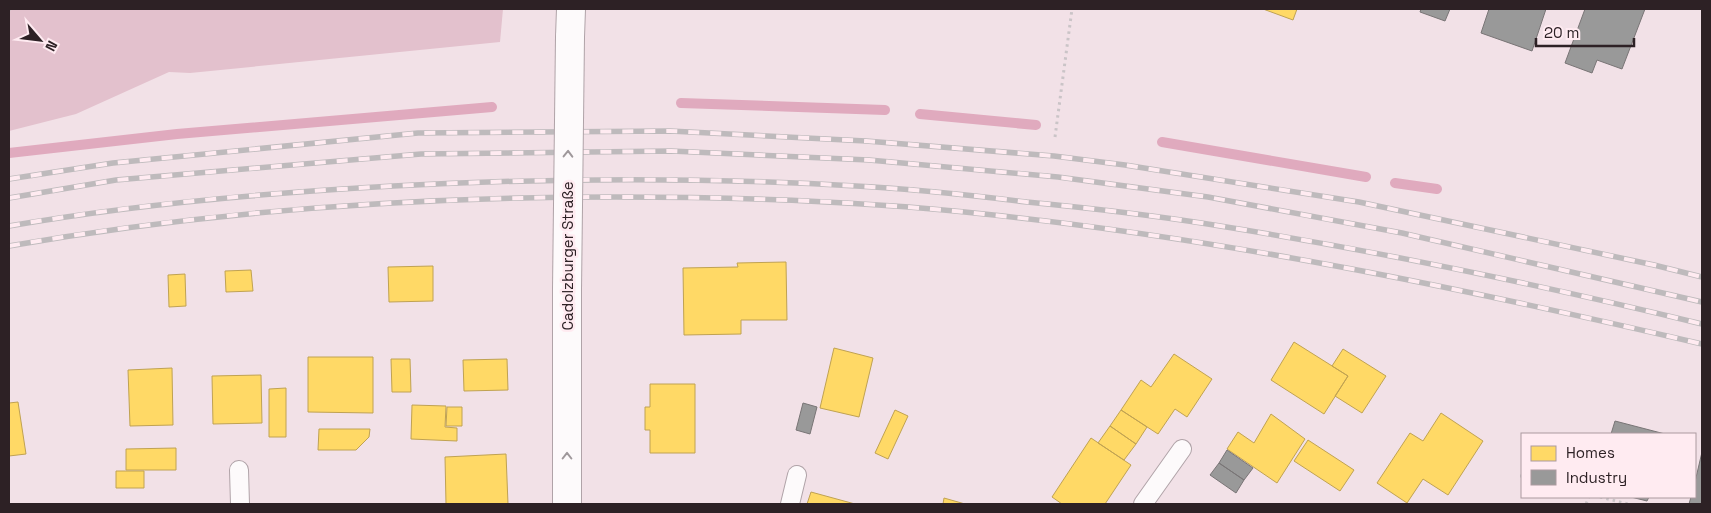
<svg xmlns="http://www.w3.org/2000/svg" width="1711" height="513" font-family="'Space Grotesk',sans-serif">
<rect width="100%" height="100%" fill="#f2e1e7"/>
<path fill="#e3c1cd" d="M 9,9 L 503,9 L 500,42 L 190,73 L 169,72 L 76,114 L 9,131 Z"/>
<path fill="#ffd966" stroke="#c0a252" d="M 1263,9 L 1297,9 L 1293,20 Z
M 786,262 L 787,320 L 741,320 L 741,334 L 684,335 L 683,268 L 738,267 L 737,263 Z
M 433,266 L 433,301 L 389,302 L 388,267 Z
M 251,270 L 253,291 L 226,292 L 225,271 Z
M 185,274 L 186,306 L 169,307 L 168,275 Z
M 1294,342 L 1348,376 L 1324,414 L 1271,380 Z
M 834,348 L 873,358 L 859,417 L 820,408 Z
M 1343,349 L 1386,376 L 1362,413 L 1335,396 L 1348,376 L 1332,366 Z
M 1174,354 L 1212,379 L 1187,417 L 1175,409 L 1158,434 L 1121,410 L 1141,380 L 1151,387 Z
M 308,357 L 373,357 L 373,413 L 308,412 Z
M 391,359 L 410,359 L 411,392 L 392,392 Z
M 507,359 L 508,390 L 464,391 L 463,360 Z
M 172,368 L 173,425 L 130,426 L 128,370 Z
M 261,375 L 262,423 L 213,424 L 212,376 Z
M 650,384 L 695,384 L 695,453 L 650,453 L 650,430 L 645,430 L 645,407 L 650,407 Z
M 286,388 L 286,437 L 269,437 L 269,389 Z
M 18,402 L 26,454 L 9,456 L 9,403 Z
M 412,405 L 446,406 L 445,427 L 457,428 L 457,441 L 411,439 Z
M 447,407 L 462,407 L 462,426 L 446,426 Z
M 895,410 L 908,416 L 888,459 L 875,453 Z
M 1121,410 L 1147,427 L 1136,444 L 1110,426 Z
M 1441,413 L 1483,441 L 1448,495 L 1423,479 L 1407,503 L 1377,483 L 1410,433 L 1423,441 Z
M 1271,414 L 1305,439 L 1277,483 L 1227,449 L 1238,432 L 1254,443 Z
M 1110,426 L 1136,444 L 1124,460 L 1098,443 Z
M 319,429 L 370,429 L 369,437 L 356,450 L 318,450 Z
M 1091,438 L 1131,465 L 1105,504 L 1062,504 L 1052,497 Z
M 1308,440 L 1354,470 L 1340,491 L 1294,461 Z
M 176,448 L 176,470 L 126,470 L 126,449 Z
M 506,454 L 508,504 L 446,504 L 445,457 Z
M 116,471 L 144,471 L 144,488 L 116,488 Z
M 811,492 L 855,504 L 807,504 Z
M 944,498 L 965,504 L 943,504 Z"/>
<path fill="#999" stroke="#797576" d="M 1421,9 L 1450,9 L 1445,21 L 1420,12 Z
M 1489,9 L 1546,9 L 1532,51 L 1481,33 Z
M 1585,9 L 1645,9 L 1622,69 L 1597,60 L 1592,73 L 1565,63 Z
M 803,403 L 817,407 L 810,434 L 796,430 Z
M 1615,421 L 1665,434 L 1611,434 Z
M 1227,450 L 1253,468 L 1244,480 L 1219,463 Z
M 1702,452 L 1702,504 L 1689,504 L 1691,497 L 1695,497 L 1695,482 Z
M 1219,463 L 1244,480 L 1236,493 L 1210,475 Z
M 1631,497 L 1649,497 L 1647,501 Z"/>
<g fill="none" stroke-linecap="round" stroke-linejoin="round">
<path stroke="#e0aabe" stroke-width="10" d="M 681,103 L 885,110
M 920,114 L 1036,125
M 1162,142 L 1366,177
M 9,153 L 177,134 L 492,107
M 1395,183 L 1437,189"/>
<g stroke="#b0a3a8" stroke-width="20">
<path id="lane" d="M 239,470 L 240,504
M 790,504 L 797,475
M 1143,504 L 1182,449"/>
</g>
<g stroke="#b0a3a8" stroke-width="30">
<path id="street" d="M 570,37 L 571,9
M 567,504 L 567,290"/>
</g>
<path stroke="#cac4c7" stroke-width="3" stroke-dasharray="2.5 4" stroke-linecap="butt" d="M 9,10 L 10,9
M 1055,137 L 1072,9
M 1520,476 L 1522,476
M 1600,497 L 1628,504
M 1586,504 L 1589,497"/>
<use href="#lane" stroke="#fdfafb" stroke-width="18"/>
<use href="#street" stroke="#fdfafb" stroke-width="28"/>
<g stroke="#bebabc" stroke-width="5.5">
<path id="rail" d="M 9,179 L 113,163 L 418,133 L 670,131 L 866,141 L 1054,156 L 1125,165 L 1359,202 L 1654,265 L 1702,277
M 9,198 L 116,180 L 421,154 L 671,151 L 869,160 L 1058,177 L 1208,197 L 1402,233 L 1702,302
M 9,226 C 136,204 264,193 393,186 C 547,178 702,177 856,186 C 913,189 970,195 1027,202 C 1089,208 1152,215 1214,225 C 1378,251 1541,285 1702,324
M 9,246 C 209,211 412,197 616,197 C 739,197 862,201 984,214 C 1226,239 1466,289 1702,344"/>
</g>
<use href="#rail" stroke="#ffebf1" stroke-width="4" stroke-dasharray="11" stroke-linecap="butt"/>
<g stroke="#b0a3a8" stroke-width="30" stroke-linecap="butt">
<path id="street-bridge" d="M 567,290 L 570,37"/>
</g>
<use href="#street-bridge" stroke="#fdfafb" stroke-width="28"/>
</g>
<defs><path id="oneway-chevron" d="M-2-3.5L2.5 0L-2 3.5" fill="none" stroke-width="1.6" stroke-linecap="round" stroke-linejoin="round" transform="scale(1.25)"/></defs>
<g stroke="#9f989b">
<use href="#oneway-chevron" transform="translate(568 154) rotate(-89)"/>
<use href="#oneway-chevron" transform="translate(567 456) rotate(-90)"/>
</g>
<g text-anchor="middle" stroke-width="5" stroke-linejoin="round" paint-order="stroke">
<g font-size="15" fill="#2d2125" stroke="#ffebf1">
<text transform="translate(568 256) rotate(-90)" y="5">Cadolzburger Straße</text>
</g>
</g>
<rect width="1711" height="513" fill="none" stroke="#2d2125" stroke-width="20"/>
<rect x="1521" y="433" width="175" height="65" fill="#ffebf1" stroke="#ab9a9f"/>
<rect x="1531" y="446" width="25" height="15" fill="#ffd966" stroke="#ab9a9f"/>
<text x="1566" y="458" font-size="15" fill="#2d2125">Homes</text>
<rect x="1531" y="470" width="25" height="15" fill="#999999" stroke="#ab9a9f"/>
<text x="1566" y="483" font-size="15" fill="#2d2125">Industry</text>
<g transform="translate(40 40) rotate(118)" stroke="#ffebf1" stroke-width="4" paint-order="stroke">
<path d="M0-4L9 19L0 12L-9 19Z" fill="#2d2125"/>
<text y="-8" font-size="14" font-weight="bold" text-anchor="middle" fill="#2d2125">N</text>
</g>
<path d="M1536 38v8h98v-8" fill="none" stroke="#2d2125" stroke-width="2.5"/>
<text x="1544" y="38" font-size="15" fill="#2d2125" stroke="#ffebf1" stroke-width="4" paint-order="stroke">20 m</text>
</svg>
